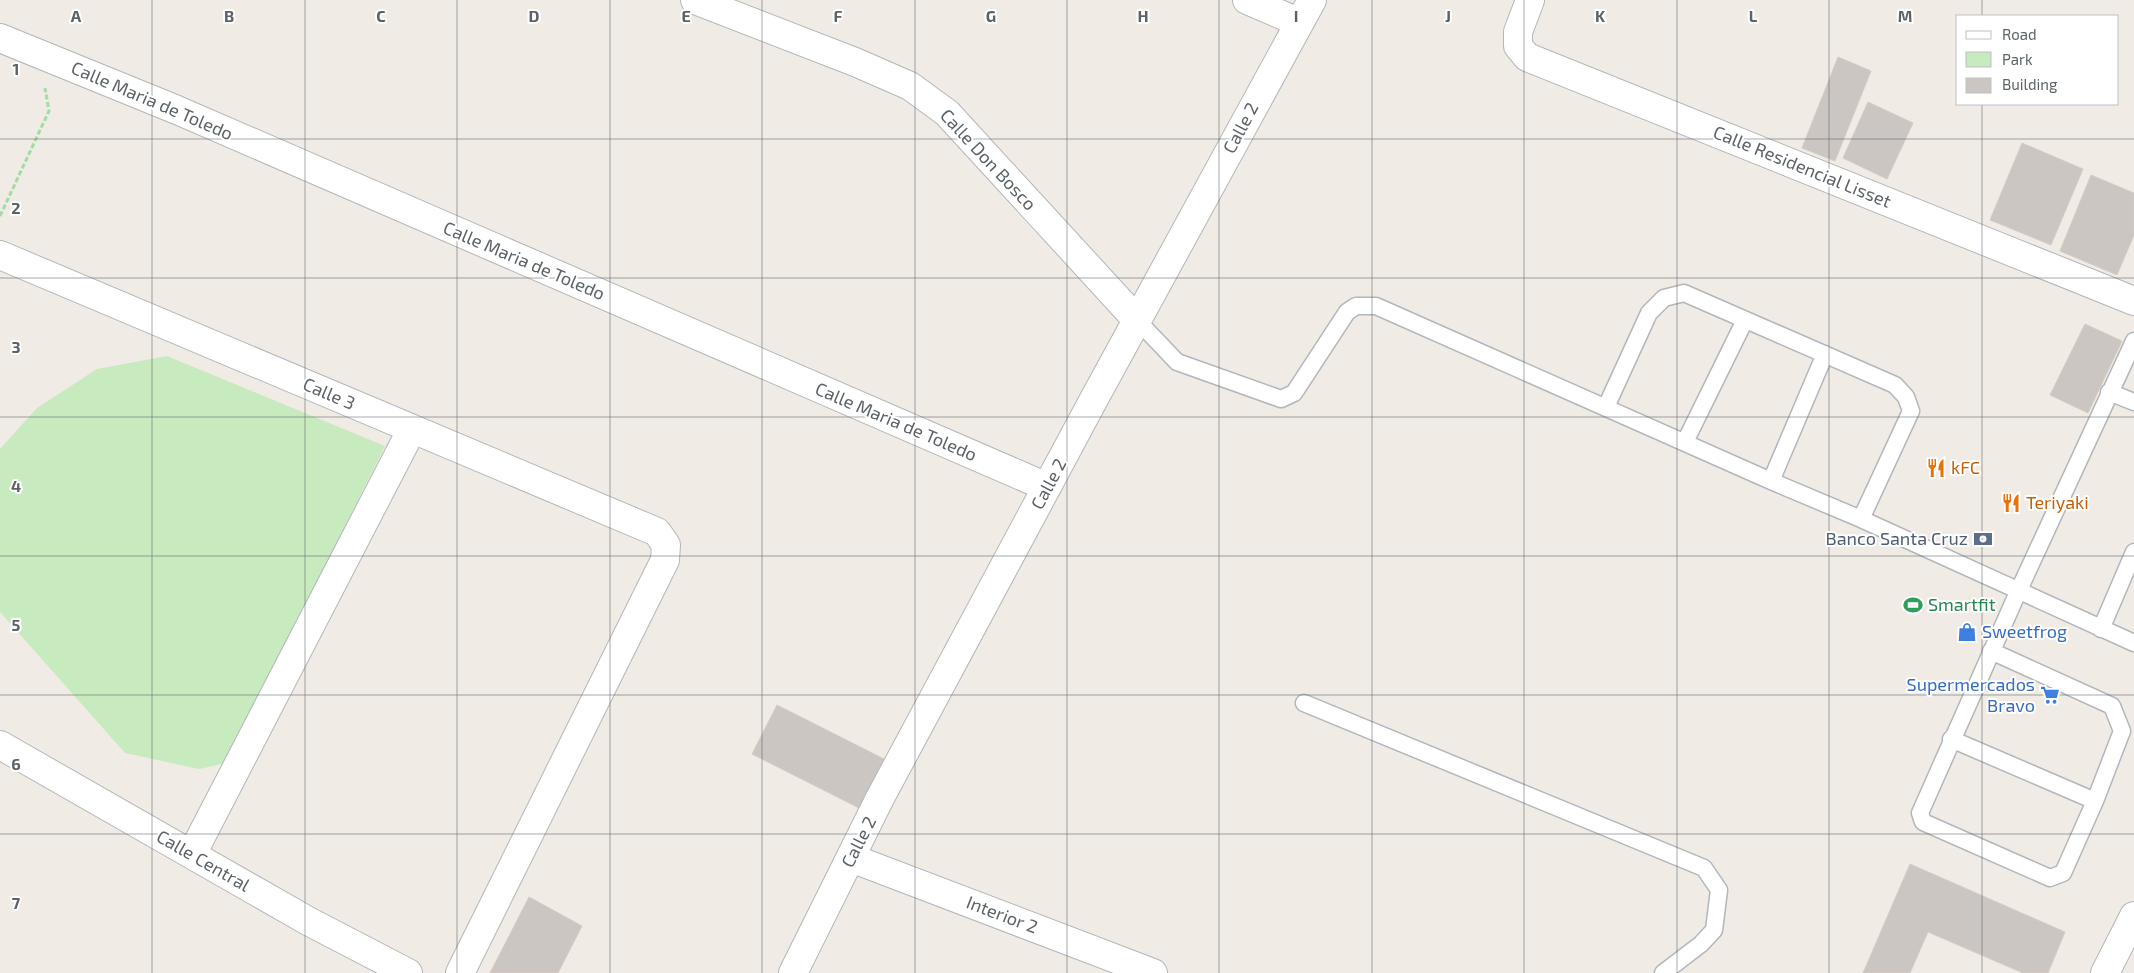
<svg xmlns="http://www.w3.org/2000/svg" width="2134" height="973" font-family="'Exo 2',sans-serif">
<rect width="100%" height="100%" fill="#f0ebe5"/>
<path fill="#c8eabf" d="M 167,356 L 385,446 L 227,763 L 199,769 L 125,753 L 0,612 L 0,449 L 37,408 L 97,369 Z"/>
<path fill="#cbc6c1" stroke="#d6ccc2" d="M 1838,57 L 1871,71 L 1835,161 L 1802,148 Z
M 1868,102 L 1913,123 L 1887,179 L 1843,158 Z
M 2022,143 L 2083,169 L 2051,245 L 1990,220 Z
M 2091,175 L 2134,193 L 2134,235 L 2117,275 L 2060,251 Z
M 2085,324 L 2122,341 L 2088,413 L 2050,395 Z
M 777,705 L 888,761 L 863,810 L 752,754 Z
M 1910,864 L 2065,932 L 2048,973 L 2023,973 L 1928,932 L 1910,973 L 1863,973 Z
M 529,897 L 582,926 L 558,973 L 490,973 Z"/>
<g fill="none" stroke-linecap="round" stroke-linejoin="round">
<g stroke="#b2b7bb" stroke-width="19">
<path id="service" d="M 1137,320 L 1177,362 L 1281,399 L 1294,393 L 1347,312 L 1356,306 L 1376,306 L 1771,481 L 1861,519 L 2134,643
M 2109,392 L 2134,402
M 1606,407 L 1649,313 L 1664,298 L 1684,293 L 1895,385 L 1906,397 L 1911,411 L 1861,519
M 1685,442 L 1745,320
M 1771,481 L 1825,354
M 2101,629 L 2134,552
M 1304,703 L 1704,868 L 1719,890 L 1714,930 L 1701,944 L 1663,973
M 1951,739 L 2095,801 L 2122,731 L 2112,706 L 1991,651
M 2095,801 L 2063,873 L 2050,878 L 1923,822 L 1920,813 L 2018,592 L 2134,341"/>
</g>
<g stroke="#b2b7bb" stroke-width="30">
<path id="minor" d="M 695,0 L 855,62 L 910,86 L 947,113 L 1137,320
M 1247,0 L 1298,22
M 1530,0 L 1518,32 L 1518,46 L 1527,57 L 2134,301
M 0,38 L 177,110 L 1047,487
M 0,255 L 657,532 L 666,545 L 665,560 L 460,973
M 0,745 L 308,921 L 408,973
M 192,854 L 412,429
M 851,858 L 1153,973
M 793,973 L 880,798 L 1094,399 L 1312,0"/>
</g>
<g stroke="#b1b7bb" stroke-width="30">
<path id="secondary" d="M 2105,973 L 2134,916"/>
</g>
<path stroke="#a1dda4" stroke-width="3" stroke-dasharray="5 2.5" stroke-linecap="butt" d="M 0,216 L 49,111 L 45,88"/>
<use href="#service" stroke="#fff" stroke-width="16"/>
<use href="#minor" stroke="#fff" stroke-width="28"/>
<use href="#secondary" stroke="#fff" stroke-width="28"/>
</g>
<path fill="none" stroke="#5c6367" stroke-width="1" stroke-opacity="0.55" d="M 152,0 L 152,973M 305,0 L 305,973M 457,0 L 457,973M 610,0 L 610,973M 762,0 L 762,973M 915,0 L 915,973M 1067,0 L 1067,973M 1219,0 L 1219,973M 1372,0 L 1372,973M 1524,0 L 1524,973M 1677,0 L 1677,973M 1829,0 L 1829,973M 1982,0 L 1982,16M 1982,104 L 1982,973M 0,139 L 2134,139M 0,278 L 2134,278M 0,417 L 2134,417M 0,556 L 2134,556M 0,695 L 2134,695M 0,834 L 2134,834"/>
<defs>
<g id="restaurant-bare" transform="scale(1.5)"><path d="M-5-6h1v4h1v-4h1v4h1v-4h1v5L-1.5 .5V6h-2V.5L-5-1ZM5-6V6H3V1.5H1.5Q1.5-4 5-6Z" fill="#e8710a" stroke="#fff" stroke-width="2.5" paint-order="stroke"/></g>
<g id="bank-bare" transform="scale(1.5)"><path d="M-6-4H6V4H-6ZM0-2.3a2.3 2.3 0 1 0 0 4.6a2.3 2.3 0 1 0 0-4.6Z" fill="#5c6f8a" stroke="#fff" stroke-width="2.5" paint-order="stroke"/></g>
<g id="stadium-bare" transform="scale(1.5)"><path d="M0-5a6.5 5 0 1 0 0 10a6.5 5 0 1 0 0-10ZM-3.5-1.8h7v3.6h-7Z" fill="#2e9e5b" stroke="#fff" stroke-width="2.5" paint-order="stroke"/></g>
<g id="shop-bare" transform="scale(1.5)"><path d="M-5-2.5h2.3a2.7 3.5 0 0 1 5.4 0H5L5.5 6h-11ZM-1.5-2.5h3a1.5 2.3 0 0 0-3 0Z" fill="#3f7fe0" stroke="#fff" stroke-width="2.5" paint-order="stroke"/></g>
<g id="supermarket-bare" transform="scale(1.5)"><path d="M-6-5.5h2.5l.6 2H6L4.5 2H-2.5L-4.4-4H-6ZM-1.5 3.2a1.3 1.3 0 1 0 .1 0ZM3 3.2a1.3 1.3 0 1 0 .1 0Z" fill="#3f7fe0" stroke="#fff" stroke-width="2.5" paint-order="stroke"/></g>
</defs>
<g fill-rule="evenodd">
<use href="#restaurant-bare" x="1936" y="468"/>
<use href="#restaurant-bare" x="2011" y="503"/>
<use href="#bank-bare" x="1983" y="539"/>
<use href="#stadium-bare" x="1913" y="605"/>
<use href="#shop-bare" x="1967" y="632"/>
<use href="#supermarket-bare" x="2050" y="695"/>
</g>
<g text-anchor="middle" stroke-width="4" stroke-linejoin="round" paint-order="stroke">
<g font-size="18" fill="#5c6367" stroke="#fff">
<text transform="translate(152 101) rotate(23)" y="6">Calle Maria de Toledo</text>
<text transform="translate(1241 128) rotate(-62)" y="6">Calle 2</text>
<text transform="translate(988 160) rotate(47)" y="6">Calle Don Bosco</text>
<text transform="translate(1802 167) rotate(22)" y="6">Calle Residencial Lisset</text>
<text transform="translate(524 261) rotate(23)" y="6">Calle Maria de Toledo</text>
<text transform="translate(329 394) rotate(23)" y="6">Calle 3</text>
<text transform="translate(896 422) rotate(23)" y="6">Calle Maria de Toledo</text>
<text transform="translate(1049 484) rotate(-62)" y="6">Calle 2</text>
<text transform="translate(859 842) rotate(-63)" y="6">Calle 2</text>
<text transform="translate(203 861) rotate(30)" y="6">Calle Central</text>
<text transform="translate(1002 915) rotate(21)" y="6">Interior 2</text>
</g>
<g font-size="18" fill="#c56008" stroke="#fff" text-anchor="start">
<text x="1951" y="474">kFC</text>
<text x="2026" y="509">Teriyaki</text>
</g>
<g font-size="18" fill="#4e5e75" stroke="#fff" text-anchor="end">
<text x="1968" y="545">Banco Santa Cruz</text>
</g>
<g font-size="18" fill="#27864d" stroke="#fff" text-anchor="start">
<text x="1928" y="611">Smartfit</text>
</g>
<g font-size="18" fill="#366cbe" stroke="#fff" text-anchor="start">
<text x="1982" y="638">Sweetfrog</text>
<text x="2035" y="691" text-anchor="end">Supermercados<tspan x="2035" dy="21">Bravo</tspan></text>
</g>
</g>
<g font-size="16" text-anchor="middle" font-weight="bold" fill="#5c6367" stroke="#fff" stroke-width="4" stroke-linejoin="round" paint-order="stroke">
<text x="76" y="22">A</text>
<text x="229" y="22">B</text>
<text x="381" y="22">C</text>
<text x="534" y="22">D</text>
<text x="686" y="22">E</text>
<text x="838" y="22">F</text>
<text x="991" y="22">G</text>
<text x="1143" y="22">H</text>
<text x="1296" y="22">I</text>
<text x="1448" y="22">J</text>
<text x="1600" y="22">K</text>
<text x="1753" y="22">L</text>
<text x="1905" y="22">M</text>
<text x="16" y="75">1</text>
<text x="16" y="214">2</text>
<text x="16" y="353">3</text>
<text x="16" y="492">4</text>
<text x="16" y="631">5</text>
<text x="16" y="770">6</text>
<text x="16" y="909">7</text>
</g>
<rect x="1956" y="15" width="162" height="90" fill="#ffffff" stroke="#bec1c2"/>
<rect x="1966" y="31" width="25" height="8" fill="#ffffff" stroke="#bec1c2"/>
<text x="2002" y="40" font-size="15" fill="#5c6367">Road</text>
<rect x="1966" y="52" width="25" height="15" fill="#c8eabf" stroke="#bec1c2"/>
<text x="2002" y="65" font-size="15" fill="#5c6367">Park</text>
<rect x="1966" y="78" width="25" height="15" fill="#cbc6c1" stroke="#bec1c2"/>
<text x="2002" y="90" font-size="15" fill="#5c6367">Building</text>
</svg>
